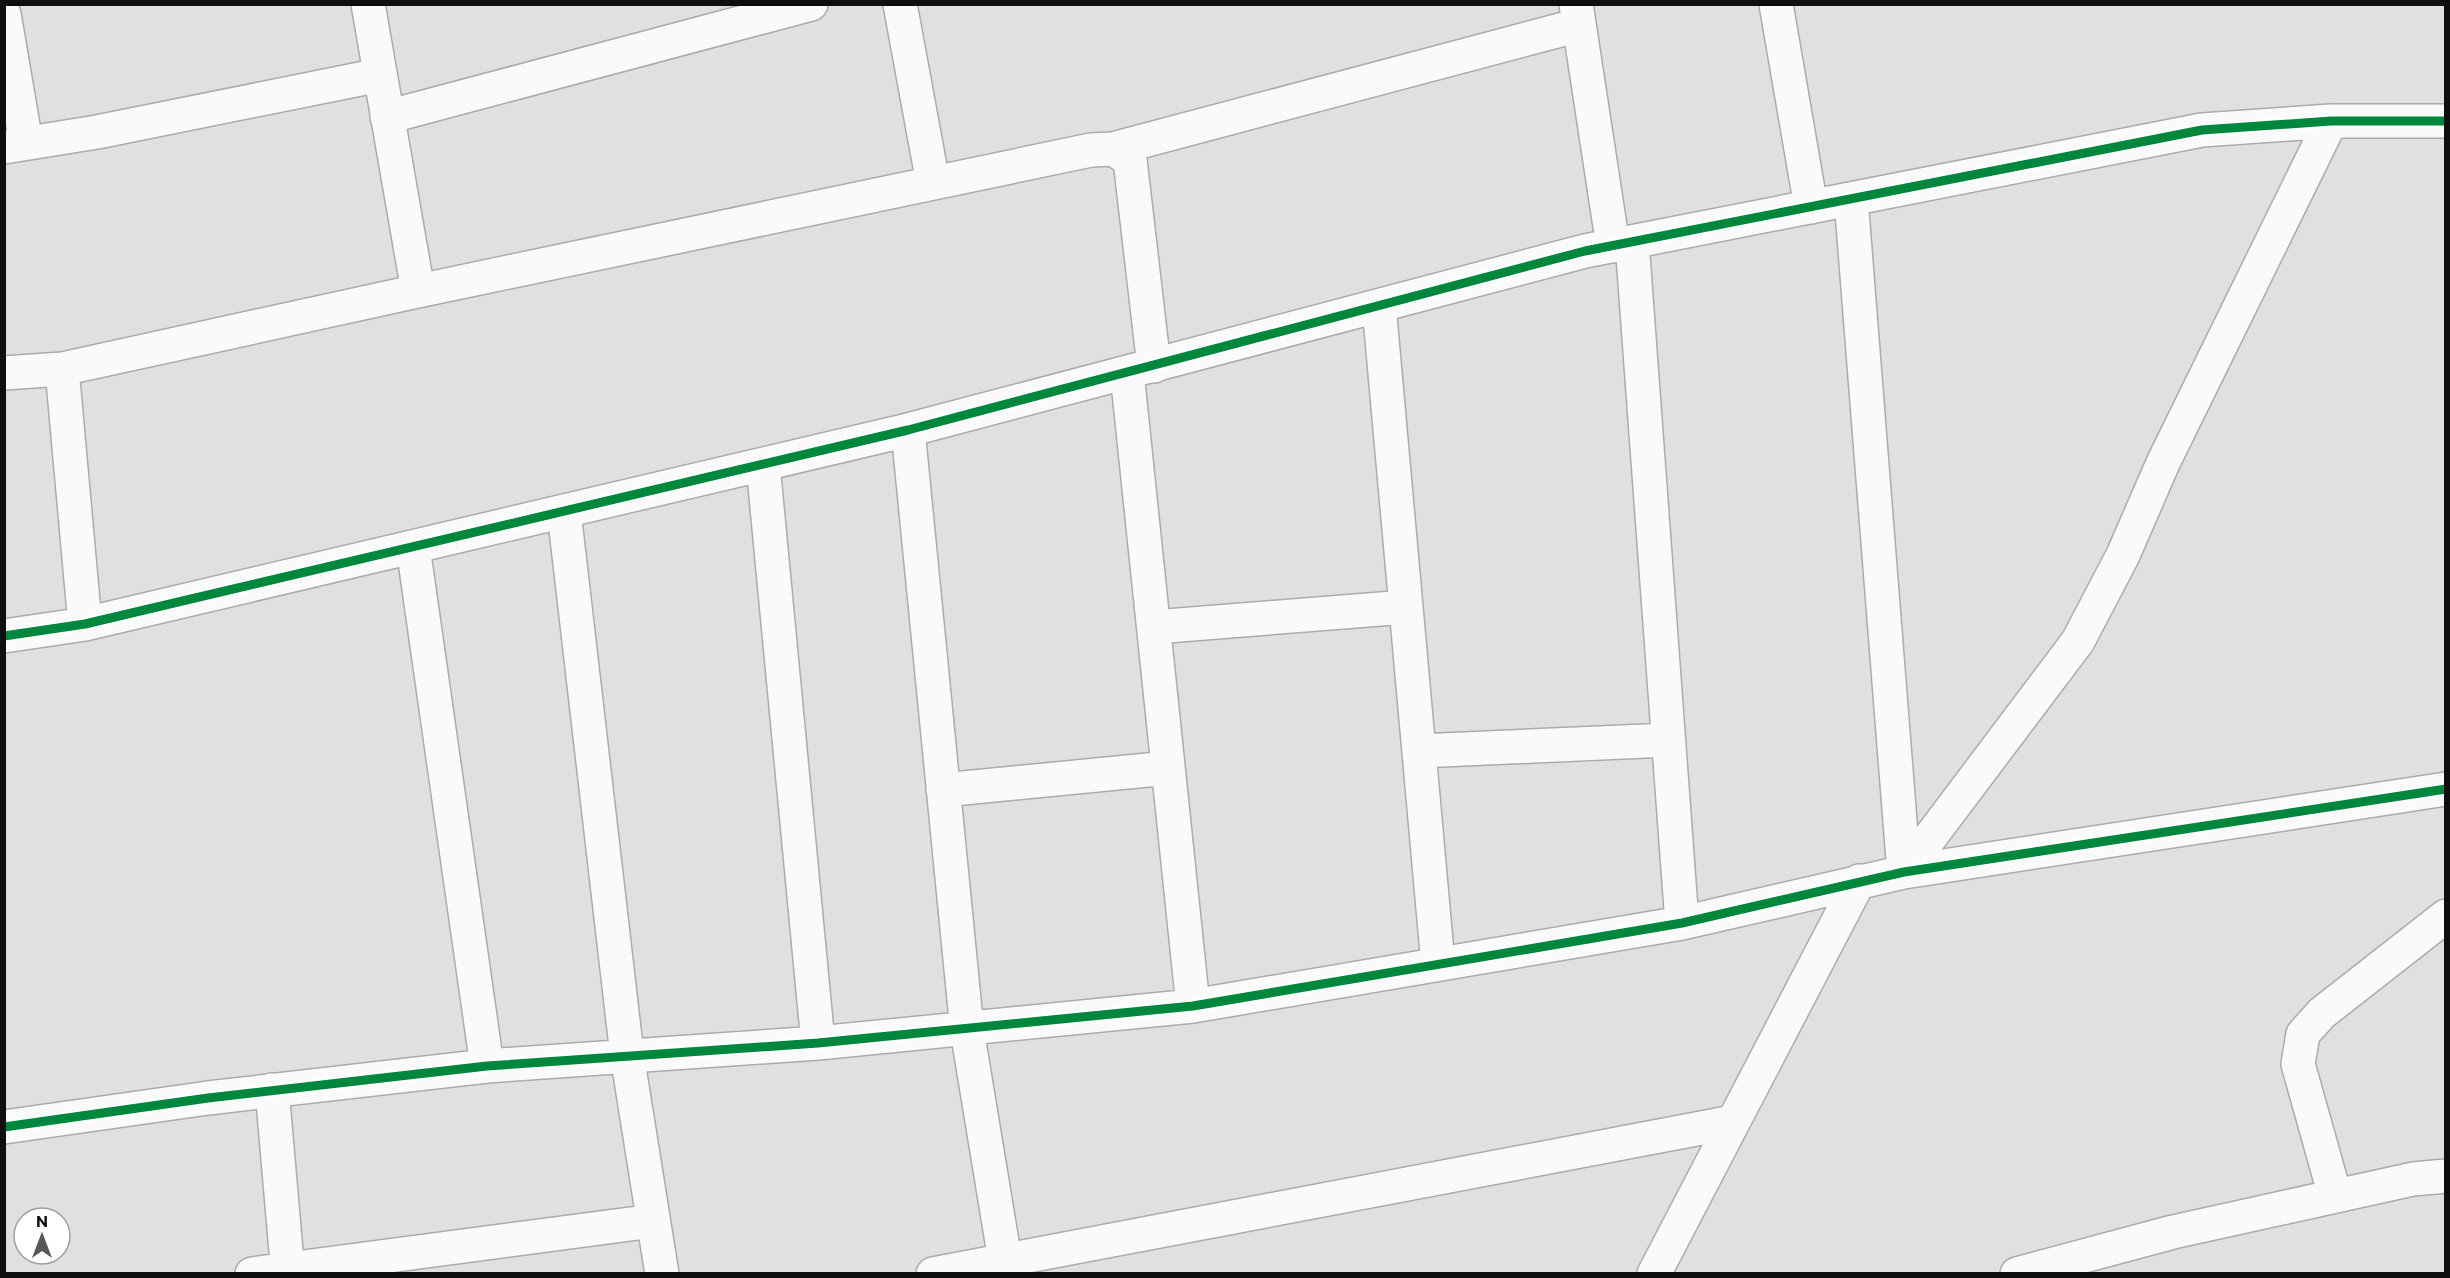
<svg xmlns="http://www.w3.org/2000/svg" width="2450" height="1278" font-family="Commissioner,sans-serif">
<rect width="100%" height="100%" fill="#dfe1e0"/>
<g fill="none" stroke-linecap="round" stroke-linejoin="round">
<g stroke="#aaabaa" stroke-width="36">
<path id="minor" d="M 368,4 L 418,291
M 900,4 L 933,183
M 1576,4 L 1613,246
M 1776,4 L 1811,207
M 4,14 L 26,143
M 387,117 L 811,4
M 4,147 L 97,132 L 380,75
M 1113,149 L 1579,25
M 1851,199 L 1904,872
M 1632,242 L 1682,923
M 1379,306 L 1438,964
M 62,369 L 85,624
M 4,373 L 62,369 L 418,291 L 1091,150 L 1113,149 L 1130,160 L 1154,366
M 1127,373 L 1193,1006
M 908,430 L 967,1030 L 1005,1260
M 763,465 L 818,1043
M 564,512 L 627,1055 L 662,1274
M 413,547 L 487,1066
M 1154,627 L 1406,607
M 4,636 L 85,624 L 908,430 L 1585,251 L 2202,130 L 2331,121 L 2446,121
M 1419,751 L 1668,740
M 943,790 L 1168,768
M 1904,872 L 2078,641 L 2123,555 L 2163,463 L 2331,121
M 272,1090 L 288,1274
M 4,1127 L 208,1098 L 487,1066 L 818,1043 L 1193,1006 L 1682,923 L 1904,872 L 2446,789
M 2335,1196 L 2298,1064 L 2303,1034 L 2322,1013 L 2446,916
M 252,1274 L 653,1221
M 933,1274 L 1733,1122
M 1654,1274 L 1859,881
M 2017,1274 L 2173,1232 L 2413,1179 L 2446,1176"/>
</g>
<use href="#minor" stroke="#fafafa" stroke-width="33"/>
<g stroke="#fff" stroke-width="13">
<path id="cycleway" d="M 4,636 L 85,624 L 908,430 L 1585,251 L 2202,130 L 2331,121 L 2446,121
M 4,1127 L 208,1098 L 487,1066 L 818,1043 L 1193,1006 L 1682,923 L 1904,872 L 2446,789"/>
</g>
<use href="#cycleway" stroke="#00873e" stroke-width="9"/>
</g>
<rect width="2450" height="1278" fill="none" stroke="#0e0f0e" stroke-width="12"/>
<g transform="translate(42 1236)"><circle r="28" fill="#ffffff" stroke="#9f9f9f" stroke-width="1.5"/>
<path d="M0-4.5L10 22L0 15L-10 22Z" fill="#575858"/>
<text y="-9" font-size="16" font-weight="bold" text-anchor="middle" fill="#0e0f0e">N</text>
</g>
</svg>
